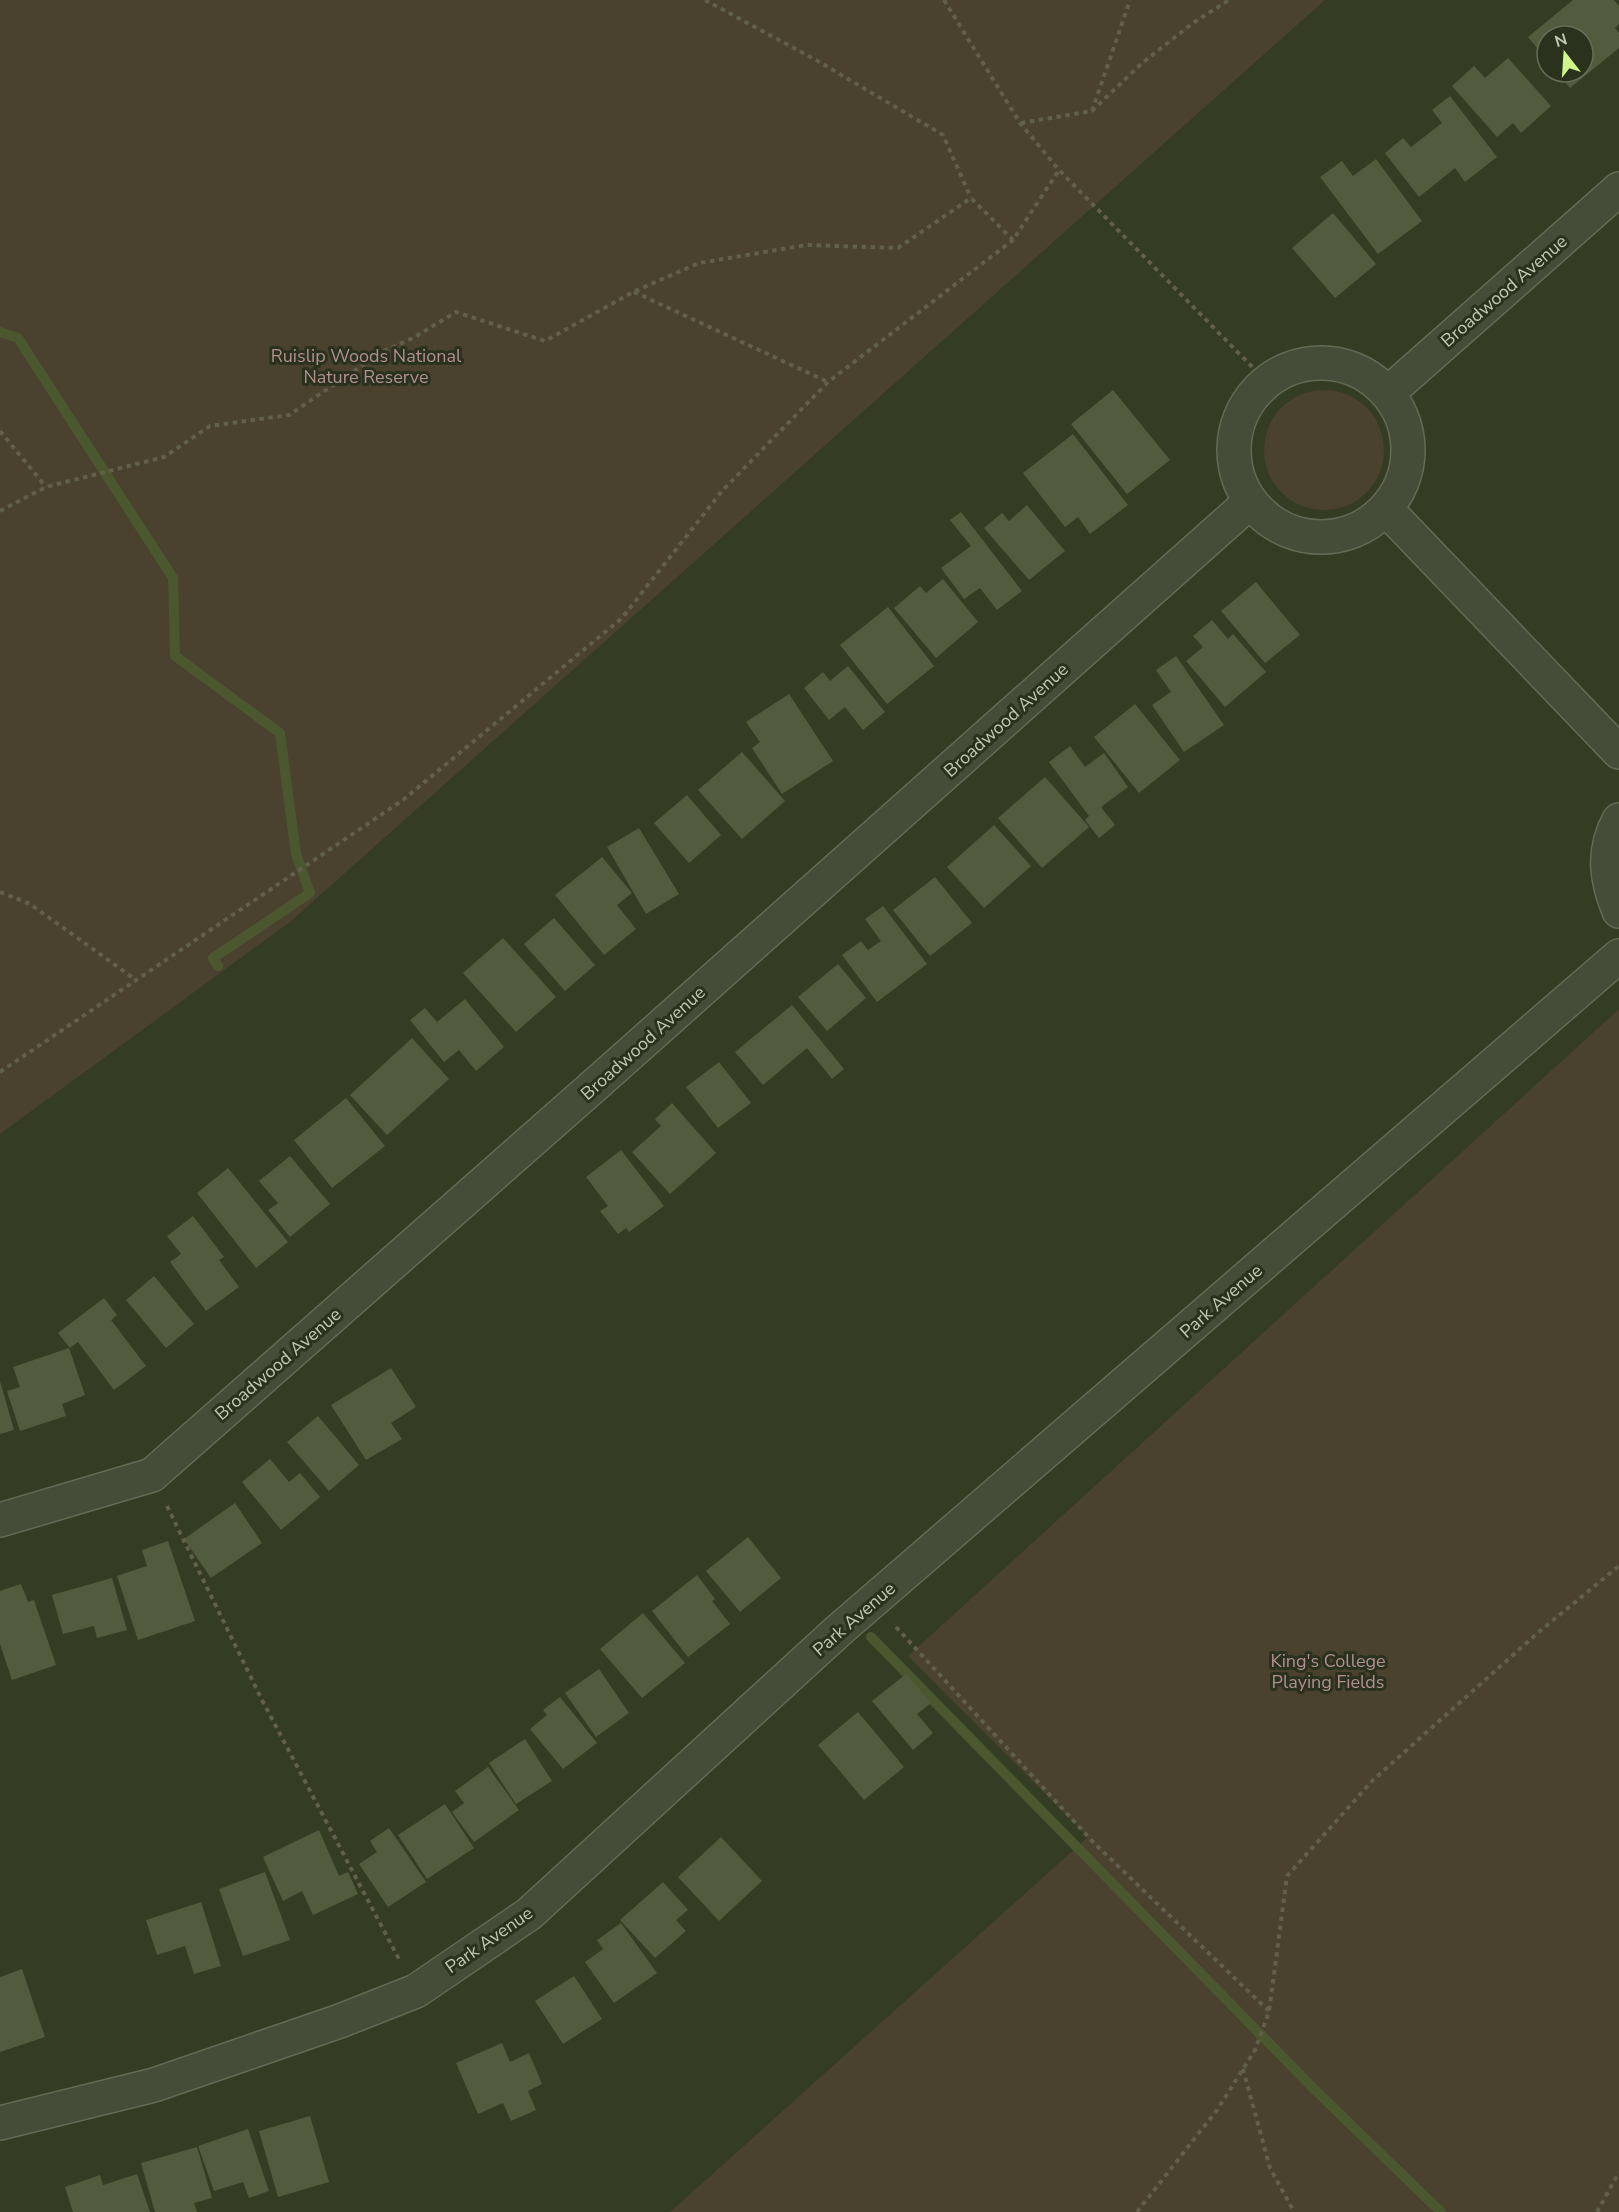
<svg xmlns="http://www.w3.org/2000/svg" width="1619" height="2212" font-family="'Nunito Sans',sans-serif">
<rect width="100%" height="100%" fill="#343c23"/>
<path fill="#4a412f" d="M 0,0 L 1325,0 L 290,922 L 0,1134 Z
M1264 450a60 60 0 1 1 120 0a60 60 0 1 1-120 0Z
M 1619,1009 L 1619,2212 L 670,2212 L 1088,1837 L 908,1656 Z"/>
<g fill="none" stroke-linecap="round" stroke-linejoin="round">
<path stroke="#4b582f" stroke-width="10" d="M 0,332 L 18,338 L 173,578 L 175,656 L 280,733 L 296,854 L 310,893 L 213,958 L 218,966
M 871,1637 L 1314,2089 L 1441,2212"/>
</g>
<path fill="#535b3f" d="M 1573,0 L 1614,0 L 1619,6 L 1619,24 L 1615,28 L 1619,33 L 1619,48 L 1570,88 L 1557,72 L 1583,72 L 1583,36 L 1547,36 L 1547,60 L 1528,37 Z
M 1508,58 L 1551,106 L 1521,133 L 1513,123 L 1497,137 L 1452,86 L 1474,66 L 1485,78 Z
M 1450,96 L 1497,157 L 1465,182 L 1455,168 L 1419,197 L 1385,153 L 1403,138 L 1411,147 L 1442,123 L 1432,110 Z
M 1376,159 L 1422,221 L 1378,254 L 1320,177 L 1342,161 L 1353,176 Z
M 1333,213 L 1376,264 L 1335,298 L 1292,248 Z
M 1113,390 L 1170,460 L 1127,494 L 1071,424 Z
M 1073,434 L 1128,505 L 1090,534 L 1078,517 L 1065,527 L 1023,473 Z
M 1027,505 L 1065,551 L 1029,580 L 984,528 L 1002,513 L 1009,521 Z
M 961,512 L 1022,591 L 997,610 L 980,588 L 964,599 L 941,568 L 971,546 L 950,520 Z
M 943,579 L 978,622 L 936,658 L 894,608 L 920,586 L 926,593 Z
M 1256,582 L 1300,635 L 1265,663 L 1221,611 Z
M 888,607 L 934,666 L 887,704 L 840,645 Z
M 1212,620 L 1228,639 L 1233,634 L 1266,672 L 1225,707 L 1186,661 L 1203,647 L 1193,636 Z
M 1176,656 L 1224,725 L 1184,752 L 1152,705 L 1171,692 L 1156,670 Z
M 848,666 L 885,712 L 863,730 L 845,707 L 829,720 L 804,688 L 823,672 L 830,681 Z
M 789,694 L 833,761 L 782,794 L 752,748 L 760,742 L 746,722 Z
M 1135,704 L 1180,760 L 1139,793 L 1094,737 Z
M 1070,746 L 1085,767 L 1104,753 L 1128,787 L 1101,807 L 1115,825 L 1099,838 L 1085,820 L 1089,816 L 1049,762 Z
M 742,752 L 785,801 L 742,839 L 698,790 Z
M 1045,777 L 1089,827 L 1042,868 L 998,818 Z
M 687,795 L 721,835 L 689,863 L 654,823 Z
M 994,825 L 1031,866 L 984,908 L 947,867 Z
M 639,828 L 679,894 L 646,914 L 607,847 Z
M 602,857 L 632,893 L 617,905 L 636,929 L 604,955 L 555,895 Z
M 935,877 L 972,923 L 930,956 L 893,910 Z
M 883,906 L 927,964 L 877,1002 L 842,955 L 861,941 L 868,950 L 881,941 L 865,919 Z
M 554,918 L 595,965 L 565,991 L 524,944 Z
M 503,938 L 556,997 L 516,1032 L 463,973 Z
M 838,964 L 866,998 L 827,1031 L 798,997 Z
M 465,999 L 504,1047 L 476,1071 L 459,1050 L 444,1062 L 410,1020 L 425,1008 L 437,1022 Z
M 792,1005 L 844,1069 L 832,1079 L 807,1048 L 763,1085 L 735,1052 Z
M 412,1038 L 449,1079 L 387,1135 L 350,1095 Z
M 719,1062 L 751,1103 L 718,1128 L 686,1087 Z
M 346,1098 L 385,1146 L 332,1188 L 294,1140 Z
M 672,1103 L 716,1153 L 670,1194 L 632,1152 L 661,1126 L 655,1119 Z
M 621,1150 L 664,1206 L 629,1232 L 626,1228 L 618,1234 L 600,1211 L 608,1206 L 586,1177 Z
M 290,1156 L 330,1204 L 290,1237 L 268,1210 L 278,1203 L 259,1181 Z
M 228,1168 L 288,1242 L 256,1268 L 197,1193 Z
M 193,1216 L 224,1257 L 219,1260 L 239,1287 L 206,1311 L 170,1262 L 181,1254 L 167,1236 Z
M 154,1276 L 194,1324 L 166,1348 L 126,1300 Z
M 104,1298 L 117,1315 L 111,1320 L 146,1366 L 114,1390 L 78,1342 L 70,1348 L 58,1333 Z
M 69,1348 L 85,1395 L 62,1404 L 66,1416 L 20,1431 L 7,1391 L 20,1387 L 13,1367 Z
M 391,1368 L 416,1407 L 391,1423 L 402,1439 L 366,1460 L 331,1405 Z
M 0,1381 L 14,1430 L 0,1434 Z
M 318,1416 L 359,1465 L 329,1491 L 287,1442 Z
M 270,1459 L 289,1482 L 300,1473 L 320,1497 L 281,1530 L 242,1482 Z
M 235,1503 L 262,1543 L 211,1578 L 184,1539 Z
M 748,1537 L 781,1578 L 740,1612 L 706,1571 Z
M 168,1541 L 195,1621 L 138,1640 L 117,1576 L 147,1566 L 142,1550 Z
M 697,1575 L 715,1599 L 712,1601 L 730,1624 L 688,1657 L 652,1611 Z
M 112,1578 L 127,1630 L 97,1638 L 94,1626 L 63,1634 L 52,1595 Z
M 21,1584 L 28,1602 L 34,1600 L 56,1665 L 12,1680 L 0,1644 L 0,1591 Z
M 643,1613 L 685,1663 L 642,1698 L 600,1649 Z
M 599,1669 L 629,1713 L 596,1737 L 565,1693 Z
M 906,1674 L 931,1703 L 917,1714 L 933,1733 L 913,1750 L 872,1701 Z
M 560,1697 L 597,1743 L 563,1769 L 530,1729 L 547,1715 L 543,1710 Z
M 858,1712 L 904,1767 L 864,1800 L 818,1745 Z
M 525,1739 L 552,1781 L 516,1804 L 489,1763 Z
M 488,1767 L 519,1810 L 474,1842 L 452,1812 L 464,1803 L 455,1791 Z
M 445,1804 L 474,1848 L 427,1879 L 398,1835 Z
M 389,1828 L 426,1882 L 388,1907 L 359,1864 L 377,1852 L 370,1841 Z
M 319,1830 L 339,1876 L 348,1872 L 358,1894 L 313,1915 L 302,1891 L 283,1901 L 263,1857 Z
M 721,1837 L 762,1881 L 719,1921 L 678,1877 Z
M 265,1872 L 290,1940 L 243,1956 L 219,1889 Z
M 663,1882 L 688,1910 L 676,1920 L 686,1931 L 655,1958 L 620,1920 Z
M 201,1902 L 221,1966 L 194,1974 L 185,1946 L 157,1955 L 146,1920 Z
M 621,1923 L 657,1973 L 614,2003 L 585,1962 L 603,1949 L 597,1940 Z
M 22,1969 L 45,2037 L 0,2052 L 0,1977 Z
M 574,1976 L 602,2019 L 563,2044 L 535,2001 Z
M 502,2043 L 510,2062 L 529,2053 L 542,2084 L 528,2091 L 536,2110 L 511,2121 L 503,2103 L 478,2114 L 456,2063 Z
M 310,2116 L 329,2182 L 278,2197 L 259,2131 Z
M 248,2129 L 269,2191 L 249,2198 L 243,2182 L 214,2191 L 198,2146 Z
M 197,2147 L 212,2198 L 194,2203 L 197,2212 L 155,2212 L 141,2163 Z
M 137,2174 L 150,2212 L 73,2212 L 65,2187 L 100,2175 L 103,2185 Z"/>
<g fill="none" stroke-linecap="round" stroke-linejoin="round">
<g stroke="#636a55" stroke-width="36">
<path id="minor" d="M1234 450a87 87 0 1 1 174 0a87 87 0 1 1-174 0Z
M 1388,393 L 1619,189
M 1386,509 L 1619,752
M 1619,820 C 1602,851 1606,880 1619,911
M 0,1520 L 152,1475 L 596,1084 L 1250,502
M 0,2123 L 154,2085 L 340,2021 L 416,1991 L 529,1914 L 838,1631 L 1619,956"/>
</g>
<path stroke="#625f4c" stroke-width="4" stroke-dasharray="4.5 4.5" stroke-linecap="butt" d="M 705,0 L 816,60 L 943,135 L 971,198
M 944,0 L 1020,123 L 1059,170 L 1266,381
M 1092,111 L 1130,0
M 1021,123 L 1092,111 L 1141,64 L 1193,23 L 1229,0
M 634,292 L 828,382
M 0,431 L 46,487
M 0,511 L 46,487 L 164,457 L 210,426 L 289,415 L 382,352 L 413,338 L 456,312 L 545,341 L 633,292 L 699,263 L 807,245 L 898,248 L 971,198 L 1013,240 L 1059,170
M 0,892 L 30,904 L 136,980
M 0,1072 L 403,800 L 622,618 L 722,491 L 828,382 L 1013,240
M 167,1506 L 262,1700 L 400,1961
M 896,1627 L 1093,1842 L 1269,2011
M 1243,2069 L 1270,2168 L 1294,2212
M 1137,2212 L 1217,2110 L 1255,2050 L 1269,2012 L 1287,1876 L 1373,1780 L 1540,1631 L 1619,1566
M 1597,2212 L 1619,2172"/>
<use href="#minor" stroke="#454c37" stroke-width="33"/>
</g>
<g text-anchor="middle" stroke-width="6" stroke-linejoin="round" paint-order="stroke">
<g font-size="18" fill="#c0c7b3" stroke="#2a311c">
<text transform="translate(1504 291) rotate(-41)" y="6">Broadwood Avenue</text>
<text transform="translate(1006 720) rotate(-42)" y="6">Broadwood Avenue</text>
<text transform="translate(643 1043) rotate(-42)" y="6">Broadwood Avenue</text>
<text transform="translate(1221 1301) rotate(-41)" y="6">Park Avenue</text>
<text transform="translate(278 1364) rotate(-41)" y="6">Broadwood Avenue</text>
<text transform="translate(854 1619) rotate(-41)" y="6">Park Avenue</text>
<text transform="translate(489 1940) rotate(-35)" y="6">Park Avenue</text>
</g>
<g font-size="18" fill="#b28f90" stroke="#2a311c">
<text x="366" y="362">Ruislip Woods National<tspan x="366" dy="21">Nature Reserve</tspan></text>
<text x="1328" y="1667">King's College<tspan x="1328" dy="21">Playing Fields</tspan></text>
</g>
</g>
<g transform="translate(1565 54) rotate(343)"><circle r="28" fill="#2a311c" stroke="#666d58" stroke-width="1.5"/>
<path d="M0-4.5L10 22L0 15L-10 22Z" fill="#cff689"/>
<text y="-9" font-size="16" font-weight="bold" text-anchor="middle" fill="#c0c7b3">N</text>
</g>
</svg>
